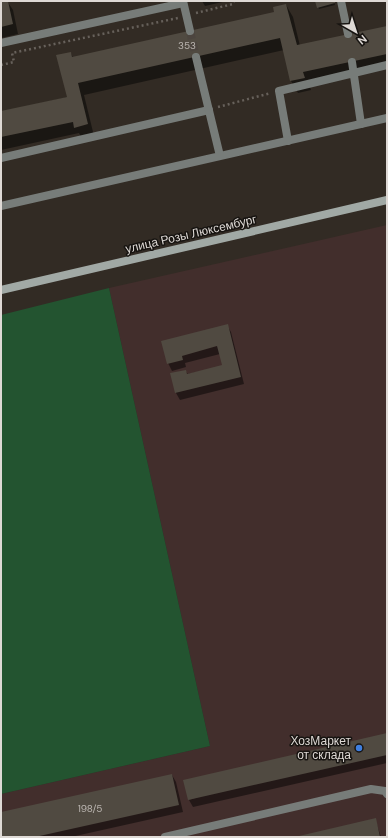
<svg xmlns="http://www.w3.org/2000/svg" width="388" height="838" font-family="'DM Sans',sans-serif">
<rect width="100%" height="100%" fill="#322b24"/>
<path fill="#422e2c" d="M 387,225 L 387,837 L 1,837 L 1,794 L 210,746 L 109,288 Z"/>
<path fill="#235430" d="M 109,288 L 210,746 L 1,794 L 1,315 Z"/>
<path fill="#0007" d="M 7,1 L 13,10 L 18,34 L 1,38 L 1,2 Z
M 202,1 L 227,1 L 205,6 Z
M 316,1 L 334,1 L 335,5 L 319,9 Z
M 286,5 L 293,17 L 300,46 L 387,27 L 387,67 L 309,84 L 311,90 L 298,93 L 291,81 L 284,50 L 84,95 L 94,136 L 82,139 L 79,133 L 1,150 L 1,112 L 68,97 L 71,53 L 73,58 L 275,13 Z
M 227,325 L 231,332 L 244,384 L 180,400 L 176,393 L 172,374 L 185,371 L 188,374 L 223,366 L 220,354 L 185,363 L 186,367 L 172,371 L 168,363 Z
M 387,734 L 387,763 L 193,807 L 189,800 Z
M 172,775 L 176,782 L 183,812 L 71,837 L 1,837 L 1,813 Z
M 375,819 L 381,837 L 301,837 Z"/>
<path fill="#504a41" d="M 1,1 L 8,1 L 13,24 L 1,27 Z
M 315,1 L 335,1 L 335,3 L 317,8 Z
M 286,4 L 297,45 L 387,26 L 387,54 L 303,72 L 305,78 L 290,81 L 280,38 L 78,83 L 88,124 L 74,128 L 73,122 L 1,137 L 1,111 L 67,97 L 56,55 L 71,52 L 72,57 L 274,12 L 273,7 Z
M 228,324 L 241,377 L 175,393 L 170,373 L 186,370 L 187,374 L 222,365 L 217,346 L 182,356 L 183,360 L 167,364 L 161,341 Z
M 387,733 L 387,755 L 188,800 L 183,780 Z
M 172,774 L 179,805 L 35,837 L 1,837 L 1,812 Z
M 376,818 L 380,837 L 299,837 L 299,836 Z"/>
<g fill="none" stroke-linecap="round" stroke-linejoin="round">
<path stroke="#4c453f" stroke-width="8" stroke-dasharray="8 4" stroke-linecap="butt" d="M 190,31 L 196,57"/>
<path stroke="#67615b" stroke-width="2.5" stroke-dasharray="2 3" stroke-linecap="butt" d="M 196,13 L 233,4 L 234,1
M 1,65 L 14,62 L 12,53 L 178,18
M 218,107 L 271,93"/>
<path stroke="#777c79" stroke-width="8" d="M 183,1 L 190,31
M 341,1 L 348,34
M 1,43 L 183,3
M 352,62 L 361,124
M 288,141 L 279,91 L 387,65
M 1,158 L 209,110
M 165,837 L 371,789 L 385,791 L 387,794"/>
<path stroke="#777c79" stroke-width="8" d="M 196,57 L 220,156
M 1,206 L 387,118"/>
<path stroke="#a1a9a5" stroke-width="8" d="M 1,290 L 387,200"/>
</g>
<circle fill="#3f7fe0" stroke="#171411" stroke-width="1.5" cx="359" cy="748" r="4"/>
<g text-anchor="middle" stroke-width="3" stroke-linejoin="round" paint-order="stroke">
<g font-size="10" fill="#bab5b0">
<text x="187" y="49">353</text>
<text x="90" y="812">198/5</text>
</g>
<g font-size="12" fill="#ded9d5" stroke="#171411">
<text transform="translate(191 234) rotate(-13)" y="4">улица Розы Люксембург</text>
</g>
<g font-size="12" fill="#ded9d5" stroke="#171411" text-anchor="end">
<text x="351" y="745">ХозМаркет<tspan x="351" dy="14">от склада</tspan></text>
</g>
</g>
<rect width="388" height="838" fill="none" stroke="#ded9d5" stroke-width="4"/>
<g transform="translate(356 32) rotate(141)" stroke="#171411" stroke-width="3" paint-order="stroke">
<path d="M0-3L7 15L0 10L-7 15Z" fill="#ded9d5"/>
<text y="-6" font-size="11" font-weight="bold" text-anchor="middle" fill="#ded9d5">N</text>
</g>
</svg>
